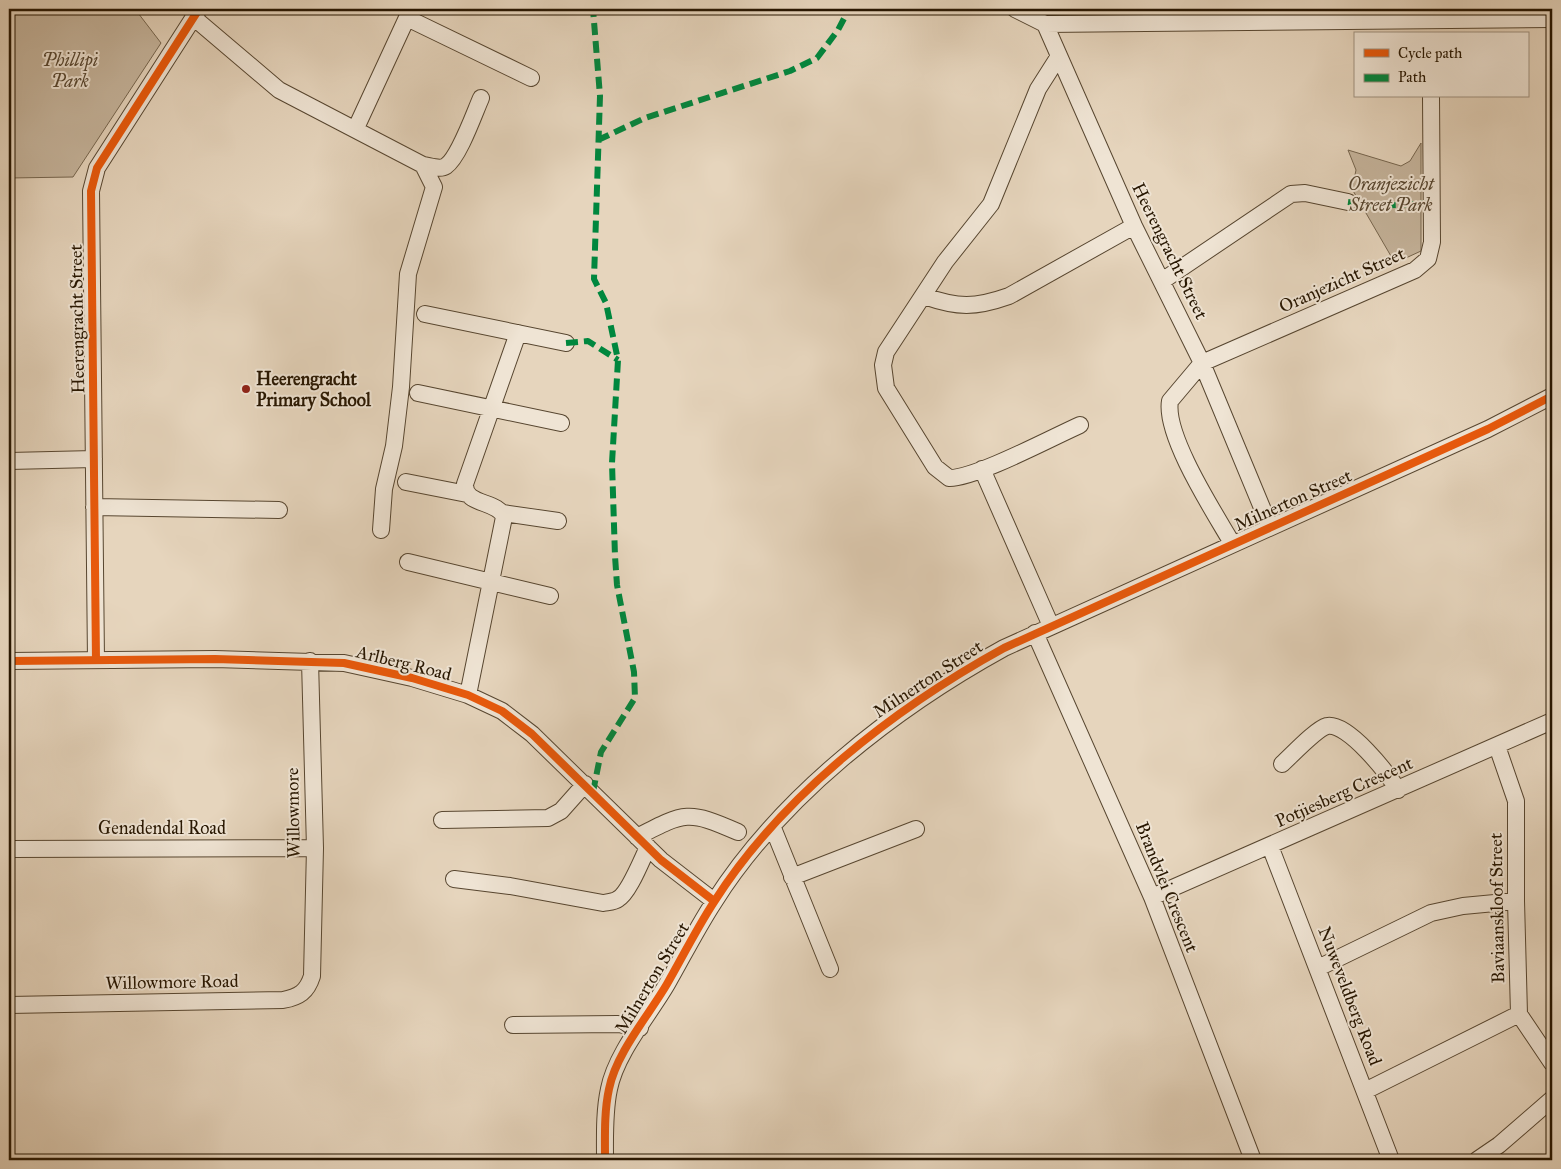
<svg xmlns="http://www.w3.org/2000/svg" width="1561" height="1169" font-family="'IM FELL Great Primer',serif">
<rect width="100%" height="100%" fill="#e6d5bd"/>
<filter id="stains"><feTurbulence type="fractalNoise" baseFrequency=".004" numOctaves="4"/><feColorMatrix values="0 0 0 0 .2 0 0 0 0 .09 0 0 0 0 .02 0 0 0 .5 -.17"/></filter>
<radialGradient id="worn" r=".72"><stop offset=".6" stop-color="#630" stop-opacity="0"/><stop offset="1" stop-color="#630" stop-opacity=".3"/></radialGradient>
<path fill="#c6b59d" stroke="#76664f" d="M 9,9 L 135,9 L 161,43 L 73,177 L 9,178 Z
M 1421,143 L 1421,251 L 1395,263 L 1352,189 L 1356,170 L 1348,150 L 1401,166 L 1410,161 Z"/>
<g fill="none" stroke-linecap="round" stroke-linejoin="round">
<g stroke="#574630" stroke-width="18">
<path id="minor" d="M 1015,9 L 1045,24 L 1134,226 L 1202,363 L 1270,527
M 193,17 L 279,90 L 423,165 C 430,166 440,170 446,166 C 459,157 474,114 481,98
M 407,18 L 531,78
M 1045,24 L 1552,19
M 1059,56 L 1038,89 L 991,204 L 945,262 L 886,352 L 883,365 L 886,388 L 935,467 L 949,478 C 974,479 1053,437 1080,425
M 356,128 L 411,9
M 1162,281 L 1291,194 L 1305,193 L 1348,202
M 924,296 C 958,308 975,308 1009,296 L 1134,226
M 425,314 L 566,343
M 418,393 L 561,423
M 9,461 L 94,459
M 982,469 L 1051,626
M 406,482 L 467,494
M 94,507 L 279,510
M 503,513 L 558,521
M 381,530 L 384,489 L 394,446 L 401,387 L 408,274 L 434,187 L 423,165
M 1232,543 C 1214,512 1164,435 1170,401 L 1202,363 L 1415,270 L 1428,259 L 1432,242 L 1431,96
M 408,562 L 550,596
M 1035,633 L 1152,897 L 1253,1160
M 96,660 L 91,191 L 97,168 L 199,9
M 9,661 L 215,659 L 344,663 L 412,678 L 468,695 L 502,711 L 532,734 L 661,860 L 714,901
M 468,695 L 504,517 C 498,500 464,506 465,484 L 518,333
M 1497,746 L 1516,801 L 1516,901 L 1519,1014 L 1552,1063
M 1282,764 C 1292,755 1316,729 1327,726 C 1348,722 1388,774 1398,790
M 442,820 L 548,818 L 561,811 L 585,784
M 773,828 L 830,969
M 637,837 C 685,812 688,810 738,832
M 1270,846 L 1391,1160
M 9,849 L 315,848
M 792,877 L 916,829
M 454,879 L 510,886 L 603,903 C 608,902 614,902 618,899 C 629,893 642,859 648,847
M 1152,897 L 1552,721
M 1318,968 L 1431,913 L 1463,906 L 1516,901
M 9,1005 L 283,1000 C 299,997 307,992 312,976 L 315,848 L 310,661
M 513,1025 L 618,1024 L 640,1028
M 1365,1091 L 1519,1014
M 605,1160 C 605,1137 604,1112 609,1089 C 616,1053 649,1015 667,984 C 683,956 697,928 714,902 C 781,796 895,708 1004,648 L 1488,429 L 1552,396
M 1477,1160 L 1499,1145 L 1552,1099"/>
</g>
<use href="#minor" stroke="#efe4d4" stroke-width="16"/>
<path stroke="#00873e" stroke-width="6" stroke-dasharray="12 6" stroke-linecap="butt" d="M 598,140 L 645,118 L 790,71 L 817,58 L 838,30 L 849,9
M 1348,202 L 1376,206 L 1432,203
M 566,343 L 588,341 L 618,360
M 593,792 L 601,752 L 635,698 L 634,672 L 617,585 L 615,556 L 612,463 L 618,360 L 606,303 L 594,279 L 600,96 L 593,9"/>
<g stroke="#efe4d4" stroke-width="11">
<path id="cycleway" d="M 96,660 L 91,191 L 97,168 L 199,9
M 9,661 L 215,659 L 344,663 L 412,678 L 468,695 L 502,711 L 532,734 L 661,860 L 714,901
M 605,1160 C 605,1137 604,1112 609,1089 C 616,1053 649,1015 667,984 C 683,956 697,928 714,902 C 781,796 895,708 1004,648 L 1488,429 L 1552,396"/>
</g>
<use href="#cycleway" stroke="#e8590c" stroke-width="8"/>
</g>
<circle fill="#8f2418" stroke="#efe4d4" stroke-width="2" cx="246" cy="389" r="5"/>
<g text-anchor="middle" stroke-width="4" stroke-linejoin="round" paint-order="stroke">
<g font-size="18" font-style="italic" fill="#574630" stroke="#efe4d4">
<text x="70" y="66">Phillipi<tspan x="70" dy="21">Park</tspan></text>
<text x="1391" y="190">Oranjezicht<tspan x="1391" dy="21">Street Park</tspan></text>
</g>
<g font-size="18" fill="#271601" stroke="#efe4d4">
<text transform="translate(1170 251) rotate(64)" y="6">Heerengracht Street</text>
<text transform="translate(1342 280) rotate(-24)" y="6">Oranjezicht Street</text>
<text transform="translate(77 319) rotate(-91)" y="6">Heerengracht Street</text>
<text transform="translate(1293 500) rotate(-24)" y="6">Milnerton Street</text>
<text transform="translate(404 663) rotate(14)" y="6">Arlberg Road</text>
<text transform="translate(928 679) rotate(-33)" y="6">Milnerton Street</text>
<text transform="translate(1344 792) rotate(-24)" y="6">Potjiesberg Crescent</text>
<text transform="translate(293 813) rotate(-91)" y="6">Willowmore</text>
<text x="162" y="834">Genadendal Road</text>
<text transform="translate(1167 887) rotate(68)" y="6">Brandvlei Crescent</text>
<text transform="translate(1497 908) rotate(-91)" y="6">Baviaanskloof Street</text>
<text transform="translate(652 978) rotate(-59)" y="6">Milnerton Street</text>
<text transform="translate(172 982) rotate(-1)" y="6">Willowmore Road</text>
<text transform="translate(1350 996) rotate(69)" y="6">Nuweveldberg Road</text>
</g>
<g font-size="18" font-weight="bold" fill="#271601" stroke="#efe4d4" text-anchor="start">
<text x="256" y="385">Heerengracht<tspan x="256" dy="21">Primary School</tspan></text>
</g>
</g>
<rect width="1561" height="1169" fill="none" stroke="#e6d5bd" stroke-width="30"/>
<rect x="10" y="10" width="1541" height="1149" fill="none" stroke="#271601" stroke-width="2.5"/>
<rect x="15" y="15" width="1531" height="1139" fill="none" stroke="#271601"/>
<rect x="1354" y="32" width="175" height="65" fill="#efe4d4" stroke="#9f9280"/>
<rect x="1364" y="49" width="25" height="8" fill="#e8590c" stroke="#9f9280"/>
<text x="1398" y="58" font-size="15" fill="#271601">Cycle path</text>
<rect x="1364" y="74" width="25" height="8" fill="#00873e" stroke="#9f9280"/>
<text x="1398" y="82" font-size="15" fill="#271601">Path</text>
<rect width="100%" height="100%" filter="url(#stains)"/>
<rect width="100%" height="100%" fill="url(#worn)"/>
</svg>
